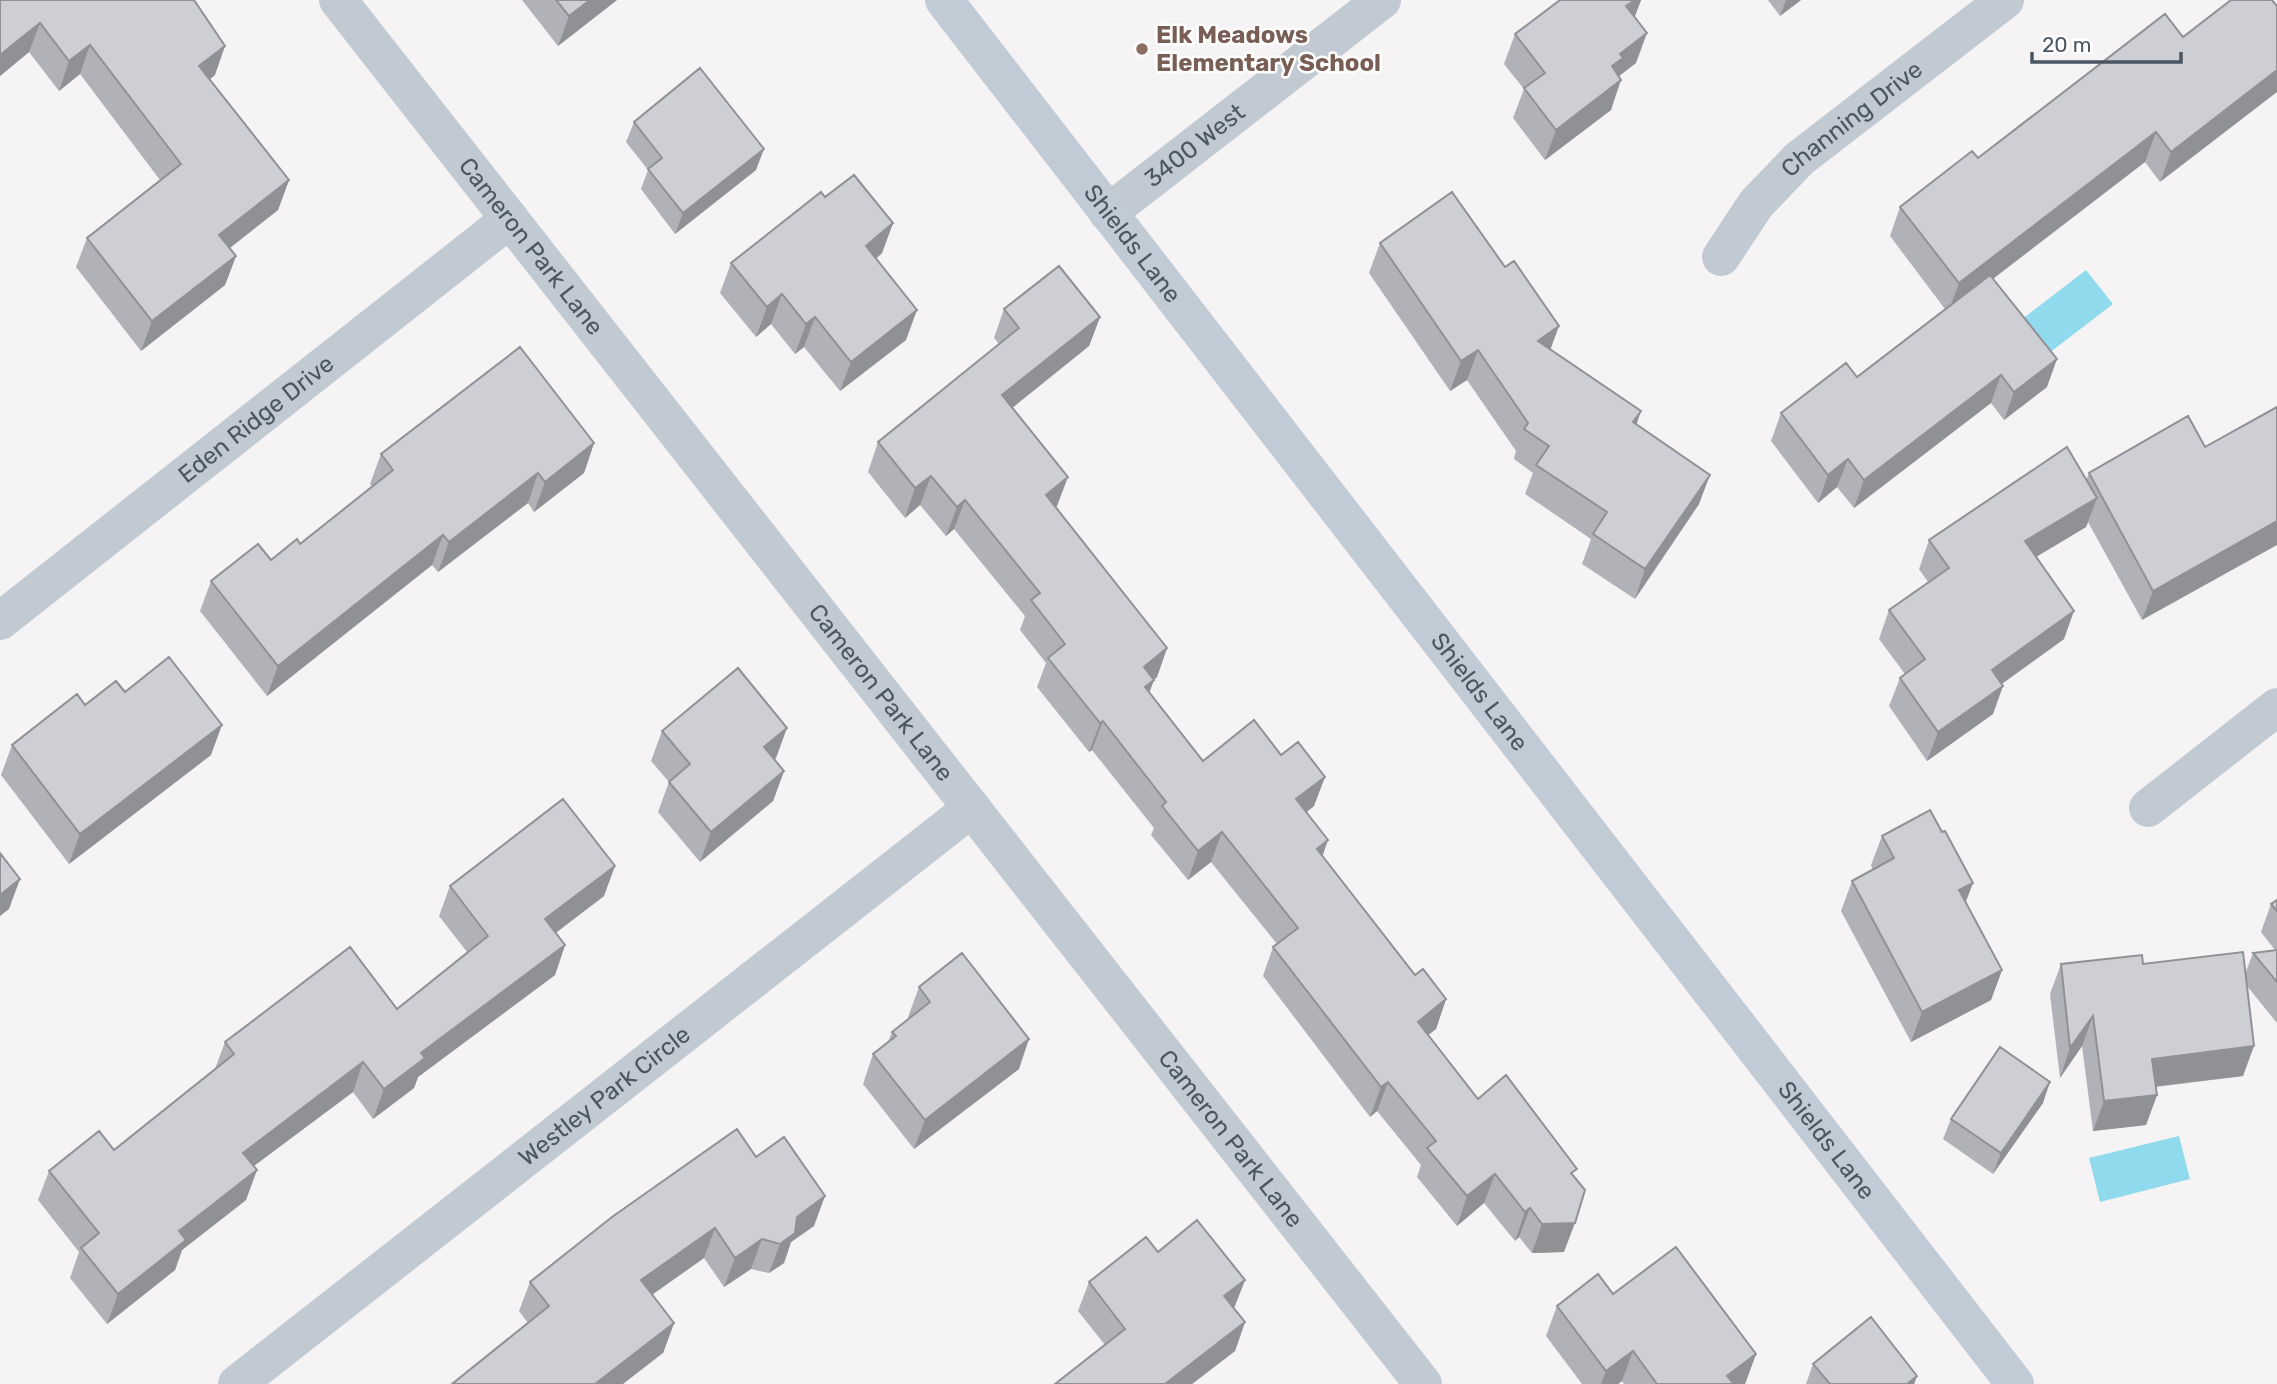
<svg xmlns="http://www.w3.org/2000/svg" width="2277" height="1384" font-family="Rubik,sans-serif">
<rect width="100%" height="100%" fill="#f5f3f3"/>
<path fill="#90daee" d="M 2086,270 L 2113,304 L 2040,360 L 2013,326 Z
M 2179,1136 L 2190,1179 L 2100,1202 L 2089,1158 Z"/>
<g fill="none" stroke-linecap="round" stroke-linejoin="round">
<g stroke="#c1cad2" stroke-width="38">
<path id="s1" d="M 338,0 L 1423,1384"/>
<path id="s2" d="M 1108,213 L 1382,0"/>
<path id="s3" d="M 1721,257 L 1756,204 L 1799,159 L 2005,0"/>
<path id="s4" d="M 0,621 L 510,219"/>
<path d="M 2148,808 L 2277,707"/>
<path id="s5" d="M 237,1384 L 972,808"/>
</g>
<path stroke="#c1cbd6" stroke-width="38" id="s6" d="M 944,0 L 2015,1384"/>
</g>
<path fill="#b0b2b7" d="M 0,0 L 215,75 L 210,79 L 289,180 L 278,210 L 230,248 L 236,256 L 225,285 L 141,351 L 76,267 L 87,238 L 160,180 L 80,74 L 59,91 L 29,52 L 0,76 Z
M 522,0 L 617,0 L 558,46 Z
M 1560,0 L 1641,0 L 1634,18 L 1636,63 L 1619,76 L 1611,110 L 1545,160 L 1513,118 L 1524,89 L 1504,64 L 1515,34 Z
M 1768,0 L 1801,0 L 1780,16 Z
M 2231,0 L 2160,182 L 2145,162 L 1993,279 L 2047,387 L 2004,420 L 1991,403 L 1854,508 L 1837,487 L 1818,503 L 1771,441 L 1781,413 L 1857,377 L 1945,309 L 1890,236 L 1900,207 L 1978,158 L 2183,37 Z
M 634,122 L 756,170 L 675,234 L 641,189 L 648,170 L 626,142 Z
M 825,197 L 893,223 L 882,253 L 876,259 L 906,340 L 840,391 L 804,347 L 795,354 L 771,324 L 756,337 L 720,293 L 731,263 Z
M 1380,243 L 1551,350 L 1637,425 L 1699,504 L 1635,599 L 1582,564 L 1591,539 L 1525,494 L 1533,473 L 1514,459 L 1516,451 L 1467,380 L 1450,391 L 1369,273 Z
M 1004,309 L 1100,317 L 1089,346 L 1012,408 L 1057,506 L 1056,507 L 1167,648 L 1157,677 L 1154,680 L 1149,693 L 1203,761 L 1314,806 L 1306,812 L 1322,857 L 1415,975 L 1446,999 L 1436,1029 L 1428,1035 L 1478,1099 L 1574,1177 L 1564,1252 L 1532,1253 L 1519,1237 L 1515,1241 L 1484,1203 L 1457,1226 L 1417,1177 L 1421,1165 L 1377,1111 L 1370,1117 L 1263,976 L 1273,947 L 1277,944 L 1211,862 L 1188,880 L 1151,835 L 1154,828 L 1092,750 L 1089,752 L 1037,687 L 1046,663 L 1020,630 L 1025,616 L 954,529 L 946,536 L 920,505 L 905,518 L 868,472 L 878,442 L 999,344 L 994,338 Z
M 2277,407 L 2142,620 L 2088,522 L 2086,527 L 2036,557 L 2064,639 L 2002,684 L 1993,714 L 1927,761 L 1889,706 L 1900,678 L 1905,674 L 1879,639 L 1889,610 L 1928,582 L 1919,569 L 1929,540 L 2086,480 L 2089,473 L 2205,447 Z
M 594,443 L 584,473 L 534,512 L 528,503 L 438,572 L 432,565 L 267,696 L 200,611 L 211,581 L 271,560 L 300,544 L 372,486 L 370,484 L 381,454 Z
M 125,692 L 211,755 L 69,864 L 1,775 L 12,745 L 85,705 Z
M 662,731 L 776,758 L 774,760 L 784,771 L 773,801 L 700,862 L 658,812 L 669,782 L 651,761 Z
M 1882,836 L 1966,902 L 2002,970 L 1991,1000 L 1911,1042 L 1841,911 L 1852,881 L 1873,870 L 1871,865 Z
M 450,886 L 604,896 L 556,933 L 565,945 L 555,975 L 418,1077 L 414,1088 L 373,1119 L 353,1092 L 254,1166 L 246,1200 L 182,1250 L 175,1270 L 107,1324 L 70,1278 L 79,1252 L 38,1200 L 49,1171 L 114,1150 L 215,1069 L 225,1042 L 397,1009 L 467,952 L 439,916 Z
M 2277,900 L 2277,1023 L 2247,986 L 2243,1076 L 2156,1087 L 2157,1095 L 2146,1125 L 2093,1131 L 2082,1046 L 2060,1078 L 2050,994 L 2061,964 L 2143,964 L 2245,974 L 2253,953 L 2275,950 L 2261,932 L 2271,904 Z
M 919,987 L 1019,1069 L 914,1149 L 863,1084 L 873,1054 L 888,1042 L 892,1032 L 909,1018 L 908,1017 Z
M 2043,1103 L 1993,1174 L 1943,1139 L 1951,1119 Z
M 756,1157 L 814,1226 L 791,1242 L 784,1263 L 769,1273 L 751,1269 L 724,1287 L 704,1258 L 652,1295 L 674,1323 L 663,1353 L 528,1323 L 519,1311 L 530,1282 Z
M 1158,1252 L 1245,1280 L 1234,1308 L 1245,1322 L 1235,1351 L 1192,1384 L 1055,1384 L 1105,1345 L 1078,1311 L 1089,1282 Z
M 1613,1294 L 1756,1354 L 1745,1384 L 1624,1384 L 1622,1381 L 1618,1384 L 1582,1384 L 1546,1336 L 1557,1306 Z
M 1813,1364 L 1917,1376 L 1914,1384 L 1806,1384 Z"/>
<path fill="#909195" d="M 590,0 L 617,0 L 558,46 L 569,16 Z
M 1635,0 L 1641,0 L 1632,24 L 1626,6 Z
M 1786,0 L 1801,0 L 1780,16 Z
M 40,23 L 29,52 L 0,76 L 0,55 Z
M 1647,33 L 1636,63 L 1615,79 L 1621,80 L 1611,110 L 1545,160 L 1556,130 L 1612,66 L 1620,54 Z
M 90,45 L 80,74 L 59,91 L 69,61 Z
M 225,46 L 215,75 L 189,95 L 199,66 Z
M 2277,70 L 2277,92 L 2160,182 L 2171,152 Z
M 2156,132 L 2145,162 L 1948,313 L 1959,283 Z
M 764,149 L 756,170 L 675,234 L 683,213 Z
M 289,180 L 278,210 L 209,264 L 219,235 Z
M 893,223 L 882,253 L 855,276 L 866,246 Z
M 236,256 L 225,285 L 141,351 L 152,321 Z
M 782,294 L 771,324 L 756,337 L 767,307 Z
M 917,310 L 906,340 L 840,391 L 851,362 Z
M 815,317 L 804,347 L 795,354 L 806,324 Z
M 1100,317 L 1089,346 L 991,425 L 1002,395 Z
M 1559,326 L 1548,356 L 1538,341 Z
M 1478,350 L 1467,380 L 1450,391 L 1461,361 Z
M 2057,359 L 2047,387 L 2004,420 L 2014,392 Z
M 2001,375 L 1991,403 L 1854,508 L 1864,480 Z
M 1641,411 L 1631,441 L 1633,422 Z
M 594,443 L 584,473 L 534,512 L 545,482 Z
M 1848,459 L 1837,487 L 1818,503 L 1828,475 Z
M 538,473 L 528,503 L 438,572 L 449,542 Z
M 1710,475 L 1699,504 L 1635,599 L 1645,569 Z
M 931,476 L 920,505 L 905,518 L 915,488 Z
M 1068,477 L 1057,506 L 1036,524 L 1046,495 Z
M 2097,498 L 2086,527 L 2014,570 L 2025,541 Z
M 965,500 L 954,529 L 946,536 L 957,507 Z
M 2277,521 L 2277,545 L 2142,620 L 2153,591 Z
M 443,535 L 432,565 L 267,696 L 278,666 Z
M 2074,611 L 2064,639 L 1982,698 L 1992,670 Z
M 1167,648 L 1157,677 L 1133,696 L 1144,667 Z
M 1154,680 L 1143,709 L 1145,687 Z
M 2003,686 L 1993,714 L 1927,761 L 1938,732 Z
M 1103,721 L 1092,750 L 1089,752 L 1100,723 Z
M 222,725 L 211,755 L 69,864 L 80,834 Z
M 787,728 L 776,758 L 753,777 L 764,747 Z
M 784,771 L 773,801 L 700,862 L 711,832 Z
M 1325,777 L 1314,806 L 1286,829 L 1296,799 Z
M 1222,832 L 1211,862 L 1188,880 L 1198,851 Z
M 1328,840 L 1318,869 L 1317,849 Z
M 615,866 L 604,896 L 534,949 L 545,919 Z
M 20,879 L 9,909 L 0,916 L 0,895 Z
M 1973,883 L 1962,912 L 1959,890 Z
M 565,945 L 555,975 L 418,1077 L 414,1088 L 373,1119 L 384,1089 L 421,1053 Z
M 2002,970 L 1991,1000 L 1911,1042 L 1922,1012 Z
M 1446,999 L 1436,1029 L 1407,1051 L 1418,1022 Z
M 2093,1016 L 2082,1046 L 2060,1078 L 2070,1048 Z
M 1029,1039 L 1019,1069 L 914,1149 L 925,1120 Z
M 2254,1046 L 2243,1076 L 2141,1088 L 2152,1059 Z
M 363,1062 L 353,1092 L 232,1182 L 243,1153 Z
M 1388,1082 L 1377,1111 L 1370,1117 L 1381,1087 Z
M 2050,1082 L 2043,1103 L 1993,1174 L 2001,1153 Z
M 2157,1095 L 2146,1125 L 2093,1131 L 2104,1101 Z
M 257,1170 L 246,1200 L 182,1250 L 175,1270 L 107,1324 L 118,1294 L 179,1231 Z
M 1495,1174 L 1484,1203 L 1457,1226 L 1467,1196 Z
M 825,1196 L 814,1226 L 791,1242 L 784,1263 L 769,1273 L 780,1244 L 797,1217 Z
M 1530,1208 L 1519,1237 L 1515,1241 L 1525,1212 Z
M 1575,1223 L 1564,1252 L 1532,1253 L 1542,1224 Z
M 715,1228 L 704,1258 L 630,1310 L 641,1280 Z
M 762,1239 L 751,1269 L 724,1287 L 735,1258 Z
M 1245,1280 L 1234,1308 L 1224,1296 Z
M 1245,1322 L 1235,1351 L 1192,1384 L 1165,1384 Z
M 674,1323 L 663,1353 L 623,1384 L 595,1384 Z
M 1633,1351 L 1622,1381 L 1618,1384 L 1601,1384 L 1606,1371 Z
M 1756,1354 L 1745,1384 L 1724,1384 L 1727,1376 Z
M 1917,1376 L 1914,1384 L 1907,1384 Z"/>
<path fill="#cdcfd5" stroke="#909195" stroke-width="2" d="M 0,0 L 194,0 L 225,46 L 199,66 L 289,180 L 219,235 L 236,256 L 152,321 L 87,238 L 181,164 L 90,45 L 69,61 L 40,23 L 0,55 Z
M 556,0 L 590,0 L 569,16 Z
M 1560,0 L 1635,0 L 1626,6 L 1647,33 L 1620,54 L 1623,58 L 1612,66 L 1621,80 L 1556,130 L 1524,88 L 1545,73 L 1515,34 Z
M 2231,0 L 2272,0 L 2277,6 L 2277,70 L 2171,152 L 2156,132 L 1959,283 L 1900,207 L 1972,151 L 1978,158 L 2165,14 L 2183,37 Z
M 700,68 L 764,149 L 683,213 L 648,169 L 662,158 L 634,122 Z
M 854,175 L 893,223 L 866,246 L 917,310 L 851,362 L 815,317 L 806,324 L 782,294 L 767,307 L 731,263 L 821,192 L 825,197 Z
M 1452,192 L 1505,267 L 1514,261 L 1559,326 L 1538,341 L 1641,411 L 1633,422 L 1710,475 L 1645,569 L 1593,534 L 1607,512 L 1536,465 L 1549,446 L 1524,429 L 1528,423 L 1478,350 L 1461,361 L 1380,243 Z
M 1059,266 L 1100,317 L 1002,395 L 1068,477 L 1046,495 L 1167,648 L 1144,667 L 1154,680 L 1145,687 L 1203,761 L 1254,720 L 1281,755 L 1298,742 L 1325,777 L 1296,799 L 1328,840 L 1317,849 L 1415,975 L 1423,969 L 1446,999 L 1418,1022 L 1478,1099 L 1506,1075 L 1577,1169 L 1571,1173 L 1585,1190 L 1575,1223 L 1542,1224 L 1530,1208 L 1525,1212 L 1495,1174 L 1467,1196 L 1427,1148 L 1436,1141 L 1388,1082 L 1381,1087 L 1273,947 L 1298,928 L 1222,832 L 1198,851 L 1162,806 L 1166,802 L 1103,721 L 1100,723 L 1048,658 L 1065,644 L 1031,600 L 1040,593 L 965,500 L 957,507 L 931,476 L 915,488 L 878,442 L 1019,328 L 1004,309 Z
M 1990,275 L 2057,359 L 2014,392 L 2001,375 L 1864,480 L 1848,459 L 1828,475 L 1781,413 L 1846,363 L 1857,377 Z
M 520,347 L 594,443 L 545,482 L 538,473 L 449,542 L 443,535 L 278,666 L 211,581 L 258,544 L 271,560 L 297,539 L 300,544 L 393,470 L 381,454 Z
M 2277,407 L 2277,521 L 2153,591 L 2089,473 L 2188,416 L 2205,447 Z
M 2067,447 L 2097,498 L 2025,541 L 2074,611 L 1992,670 L 2003,686 L 1938,732 L 1900,678 L 1925,659 L 1889,610 L 1949,568 L 1929,540 Z
M 169,657 L 222,725 L 80,834 L 12,745 L 77,694 L 85,705 L 116,681 L 125,692 Z
M 738,668 L 787,728 L 764,747 L 784,771 L 711,832 L 669,782 L 690,764 L 662,731 Z
M 563,799 L 615,866 L 545,919 L 565,945 L 421,1053 L 425,1058 L 384,1089 L 363,1062 L 243,1153 L 257,1170 L 179,1231 L 186,1240 L 118,1294 L 81,1248 L 99,1233 L 49,1171 L 99,1131 L 114,1150 L 234,1054 L 225,1042 L 350,947 L 397,1009 L 488,936 L 450,886 Z
M 1930,810 L 1942,832 L 1945,831 L 1973,883 L 1959,890 L 2002,970 L 1922,1012 L 1852,881 L 1894,858 L 1882,836 Z
M 0,853 L 20,879 L 0,895 Z
M 2277,900 L 2277,911 L 2271,904 Z
M 2277,950 L 2277,982 L 2253,953 Z
M 2243,952 L 2254,1046 L 2152,1059 L 2157,1095 L 2104,1101 L 2093,1016 L 2070,1048 L 2061,964 L 2142,955 L 2143,964 Z
M 962,953 L 1029,1039 L 925,1120 L 873,1054 L 896,1036 L 892,1032 L 930,1002 L 919,987 Z
M 2000,1047 L 2050,1082 L 2001,1153 L 1951,1119 Z
M 737,1129 L 756,1157 L 784,1137 L 825,1196 L 797,1217 L 795,1233 L 780,1244 L 762,1239 L 735,1258 L 715,1228 L 641,1280 L 674,1323 L 595,1384 L 452,1384 L 549,1306 L 530,1282 L 612,1217 Z
M 1197,1220 L 1245,1280 L 1224,1296 L 1245,1322 L 1165,1384 L 1055,1384 L 1125,1329 L 1089,1282 L 1146,1237 L 1158,1252 Z
M 1676,1247 L 1756,1354 L 1727,1376 L 1734,1384 L 1657,1384 L 1633,1351 L 1606,1371 L 1557,1306 L 1598,1274 L 1613,1294 Z
M 1871,1317 L 1917,1376 L 1907,1384 L 1830,1384 L 1813,1364 Z"/>
<circle fill="#8d6e63" stroke="#fff" stroke-width="2.5" cx="1142" cy="49" r="7"/>
<g text-anchor="middle" stroke-width="5" stroke-linejoin="round" paint-order="stroke">
<g font-size="24" font-weight="bold" fill="#785e54" stroke="#fff" text-anchor="start">
<text x="1156" y="43">Elk Meadows<tspan x="1156" dy="28">Elementary School</tspan></text>
</g>
<g font-size="24" fill="#4a5661" stroke="#fff">
<text dy="8" stroke="none"><textPath href="#s3" startOffset="192">Channing Drive</textPath></text>
<text dy="8" stroke="none"><textPath href="#s2" startOffset="110">3400 West</textPath></text>
<text dy="8" stroke="none"><textPath href="#s6" startOffset="308">Shields Lane</textPath></text>
<text dy="8" stroke="none"><textPath href="#s1" startOffset="313">Cameron Park Lane</textPath></text>
<text dy="8" stroke="none"><textPath href="#s4" startOffset="326">Eden Ridge Drive</textPath></text>
<text dy="8" stroke="none"><textPath href="#s1" startOffset="880">Cameron Park Lane</textPath></text>
<text dy="8" stroke="none"><textPath href="#s6" startOffset="875">Shields Lane</textPath></text>
<text dy="8" stroke="none"><textPath href="#s5" startOffset="467">Westley Park Circle</textPath></text>
<text dy="8" stroke="none"><textPath href="#s1" startOffset="1447">Cameron Park Lane</textPath></text>
<text dy="8" stroke="none"><textPath href="#s6" startOffset="1442">Shields Lane</textPath></text>
</g>
</g>
<path d="M2032 52v10h149v-10" fill="none" stroke="#4a5661" stroke-width="3.5"/>
<text x="2042" y="52" font-size="21" fill="#4a5661" stroke="#ffffff" stroke-width="5" paint-order="stroke">20 m</text>
</svg>
